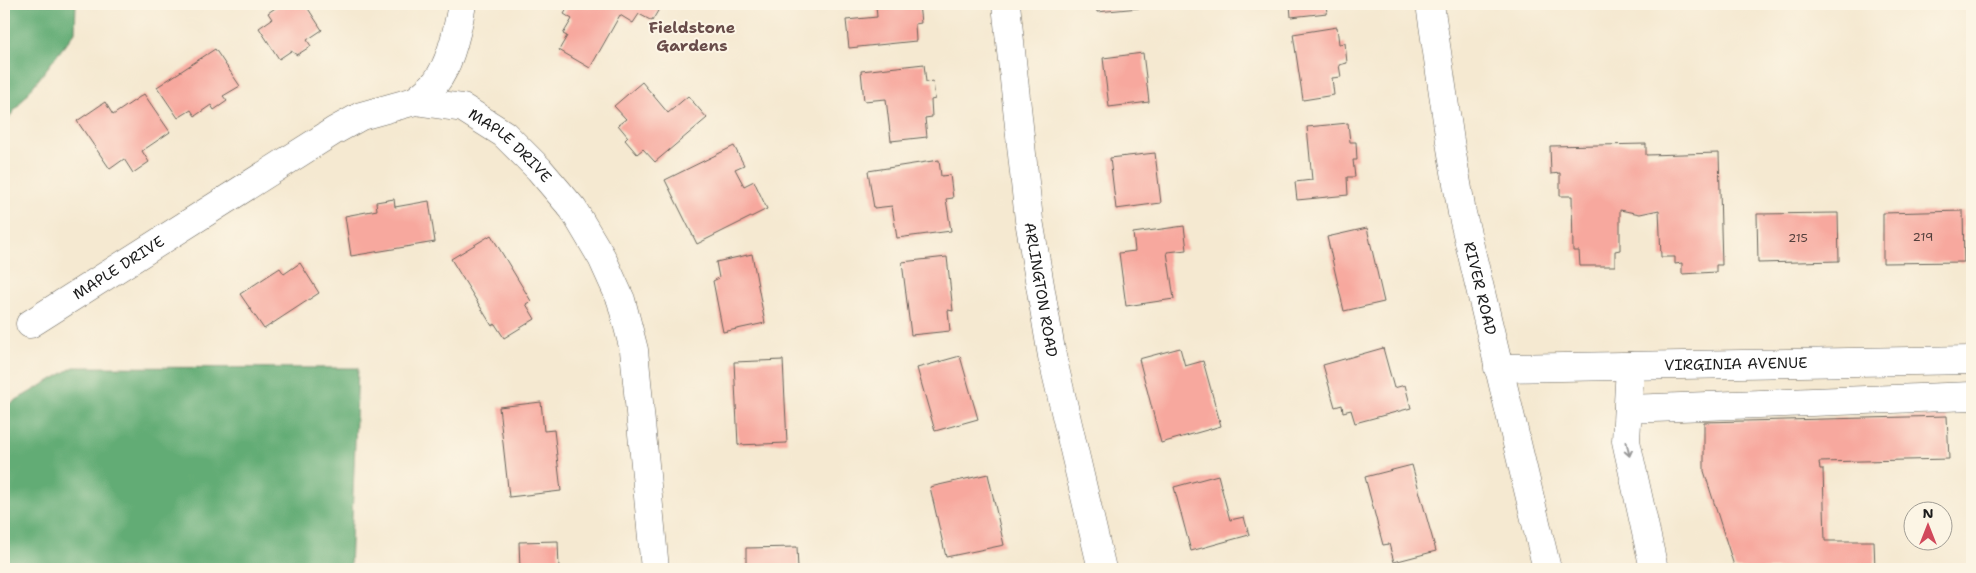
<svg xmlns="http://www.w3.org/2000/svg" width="1976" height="573" font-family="'Shantell Sans',sans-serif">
<rect width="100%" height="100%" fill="#fcf5e5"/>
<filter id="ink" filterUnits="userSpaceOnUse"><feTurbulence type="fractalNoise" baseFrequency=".02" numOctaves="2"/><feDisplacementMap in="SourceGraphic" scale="10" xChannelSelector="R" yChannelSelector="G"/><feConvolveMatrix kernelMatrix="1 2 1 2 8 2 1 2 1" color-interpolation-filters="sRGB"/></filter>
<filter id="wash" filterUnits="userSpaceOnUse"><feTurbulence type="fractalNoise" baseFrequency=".0096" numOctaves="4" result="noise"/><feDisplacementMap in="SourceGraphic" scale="20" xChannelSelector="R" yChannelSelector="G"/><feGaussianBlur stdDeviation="1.12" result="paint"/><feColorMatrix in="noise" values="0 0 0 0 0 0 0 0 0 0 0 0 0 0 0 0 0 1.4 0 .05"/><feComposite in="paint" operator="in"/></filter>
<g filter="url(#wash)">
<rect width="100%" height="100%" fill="#f5e9d1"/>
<path fill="#62ac75" stroke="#3f6448" d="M 4,4 L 76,4 L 75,32 L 4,124 Z
M 74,367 L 358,368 L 350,569 L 4,569 L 4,407 Z"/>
<g id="blocks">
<path fill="#f7a89e" d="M 281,4 L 305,4 L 322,30 L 307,40 L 311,46 L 297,55 L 291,51 L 279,59 L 259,28 L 272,19 L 268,13 Z
M 570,4 L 662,4 L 652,21 L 639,14 L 633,23 L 620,15 L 590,68 L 559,50 L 567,36 L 563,34 L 572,19 L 564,14 Z
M 844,4 L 919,4 L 921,23 L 915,24 L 916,41 L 849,48 L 846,20 L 877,17 L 876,5 L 844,9 Z
M 1096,4 L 1139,4 L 1139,8 L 1097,12 Z
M 1290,4 L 1326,4 L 1327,13 L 1291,17 Z
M 1337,27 L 1339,44 L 1345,43 L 1347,63 L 1339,65 L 1341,77 L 1332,78 L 1334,95 L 1303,100 L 1293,34 Z
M 215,49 L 240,86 L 223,96 L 227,101 L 214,110 L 211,105 L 195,116 L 191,110 L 178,118 L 157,87 Z
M 1143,53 L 1149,102 L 1109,107 L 1103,58 Z
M 924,64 L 926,82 L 933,81 L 935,99 L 931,100 L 932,117 L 925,118 L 927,137 L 891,141 L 886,99 L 864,101 L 861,71 Z
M 642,82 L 668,113 L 688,96 L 707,118 L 655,162 L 643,149 L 637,154 L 625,140 L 628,137 L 618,125 L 626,119 L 614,106 Z
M 144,94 L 170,132 L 142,151 L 149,162 L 133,173 L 124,159 L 110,169 L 77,121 L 105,102 L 113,115 Z
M 1348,123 L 1350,142 L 1356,142 L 1357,160 L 1353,160 L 1355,177 L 1347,177 L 1348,195 L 1297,200 L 1295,182 L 1312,180 L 1307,127 Z
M 1646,144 L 1646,155 L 1719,153 L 1722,265 L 1716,265 L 1716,272 L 1682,274 L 1682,263 L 1675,264 L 1675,257 L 1661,257 L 1659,210 L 1640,214 L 1620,210 L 1620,250 L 1615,251 L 1615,266 L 1580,266 L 1579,251 L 1573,251 L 1572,196 L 1560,196 L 1560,173 L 1551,174 L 1550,146 Z
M 734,146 L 744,165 L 735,169 L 744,186 L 754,181 L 767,209 L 697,244 L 665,180 Z
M 1155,153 L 1161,203 L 1116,209 L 1110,158 Z
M 939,160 L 941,176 L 950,175 L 953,198 L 946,199 L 951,231 L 897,238 L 892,206 L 874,208 L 868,171 Z
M 394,199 L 395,207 L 429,201 L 435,242 L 351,256 L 345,216 L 377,210 L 376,202 Z
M 1963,211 L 1964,262 L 1883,263 L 1883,213 Z
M 1838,213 L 1839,261 L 1758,263 L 1757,214 Z
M 1184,226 L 1187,250 L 1167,252 L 1174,299 L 1126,306 L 1119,253 L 1135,251 L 1133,233 Z
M 1367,228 L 1384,302 L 1344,311 L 1327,237 Z
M 491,235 L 531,301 L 526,304 L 535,319 L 504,338 L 495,324 L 492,326 L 451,259 Z
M 752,254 L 765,323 L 723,332 L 713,281 L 719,278 L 716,262 Z
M 947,257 L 953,311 L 948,310 L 950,331 L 911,335 L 902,262 Z
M 300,263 L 319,293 L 264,329 L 240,294 L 280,268 L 284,274 Z
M 1180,348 L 1185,366 L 1203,361 L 1221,426 L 1161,443 L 1139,359 Z
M 1383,348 L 1394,388 L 1405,385 L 1411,408 L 1355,423 L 1351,410 L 1343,412 L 1342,405 L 1335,407 L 1323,365 Z
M 960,356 L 978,419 L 935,431 L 917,368 Z
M 783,360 L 787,443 L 738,445 L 734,362 Z
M 541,402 L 544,431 L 554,430 L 561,491 L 509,497 L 499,407 Z
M 1947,416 L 1949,459 L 1819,462 L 1820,469 L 1823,469 L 1825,541 L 1874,541 L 1875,569 L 1735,569 L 1704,471 L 1704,422 Z
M 1412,465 L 1436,551 L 1394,562 L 1389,544 L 1383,545 L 1365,477 Z
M 988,474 L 1004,545 L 946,557 L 930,487 Z
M 1218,475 L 1230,520 L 1244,517 L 1249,535 L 1191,551 L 1174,487 Z
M 558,541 L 559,569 L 520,569 L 519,542 Z
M 797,547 L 798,569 L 746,569 L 746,548 Z"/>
</g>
</g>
<g filter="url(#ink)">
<use href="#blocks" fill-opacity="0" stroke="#68645b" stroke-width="1"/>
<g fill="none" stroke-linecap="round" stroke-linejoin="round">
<g stroke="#68645b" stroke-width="29">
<g id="minor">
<path id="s1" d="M 1006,4 L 1029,220 L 1052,356 L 1102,569"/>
<path d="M 415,101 C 422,95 430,89 436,82 C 451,63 458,28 462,4"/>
<path id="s2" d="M 30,324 L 334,131 L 361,116 L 415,101 L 463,108 L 504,134 L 539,169 L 573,209 L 602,258 L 621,300 L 634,350 L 655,569"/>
<path d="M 1630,366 L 1626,441 L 1654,569"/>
<path id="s3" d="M 1498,368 L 1972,360"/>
<path d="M 1628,409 L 1972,396"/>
</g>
</g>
<g stroke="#68645b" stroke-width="29">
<g id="major">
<path id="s4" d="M 1430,4 L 1451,148 L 1462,213 L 1547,569"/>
</g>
</g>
<use href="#minor" stroke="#fff" stroke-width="28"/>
<use href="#major" stroke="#fff" stroke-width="28"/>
</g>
<defs><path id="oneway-shaft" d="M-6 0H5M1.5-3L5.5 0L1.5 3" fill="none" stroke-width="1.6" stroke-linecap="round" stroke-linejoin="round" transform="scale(1.25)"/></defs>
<use stroke="#999" href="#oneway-shaft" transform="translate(1628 449) rotate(78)"/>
</g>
<g text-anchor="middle" stroke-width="4" stroke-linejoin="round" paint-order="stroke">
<g font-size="12" fill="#533f3c">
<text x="1923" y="241">219</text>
<text x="1798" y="242">215</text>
</g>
<g font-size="15" fill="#1c1c1c" stroke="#fcf5e5">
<text dy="5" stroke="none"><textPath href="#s2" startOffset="556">MAPLE DRIVE</textPath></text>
<text dy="5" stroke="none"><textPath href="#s2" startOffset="105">MAPLE DRIVE</textPath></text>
<text dy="5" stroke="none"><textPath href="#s4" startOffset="289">RIVER ROAD</textPath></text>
<text dy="5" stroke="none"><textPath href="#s1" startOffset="288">ARLINGTON ROAD</textPath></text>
<text dy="5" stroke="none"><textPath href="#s3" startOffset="238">VIRGINIA AVENUE</textPath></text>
</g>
<g font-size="16" font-weight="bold" fill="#694d4a" stroke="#fcf5e5">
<text x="692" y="33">Fieldstone<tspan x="692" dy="18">Gardens</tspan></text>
</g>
</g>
<rect width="1976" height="573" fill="none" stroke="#fcf5e5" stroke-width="20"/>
<g transform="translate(1928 526)"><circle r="24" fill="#fcf5e5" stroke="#a29e95"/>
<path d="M0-4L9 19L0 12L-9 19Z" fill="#d1495b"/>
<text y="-8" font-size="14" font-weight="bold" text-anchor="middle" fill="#1c1c1c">N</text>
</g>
</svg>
